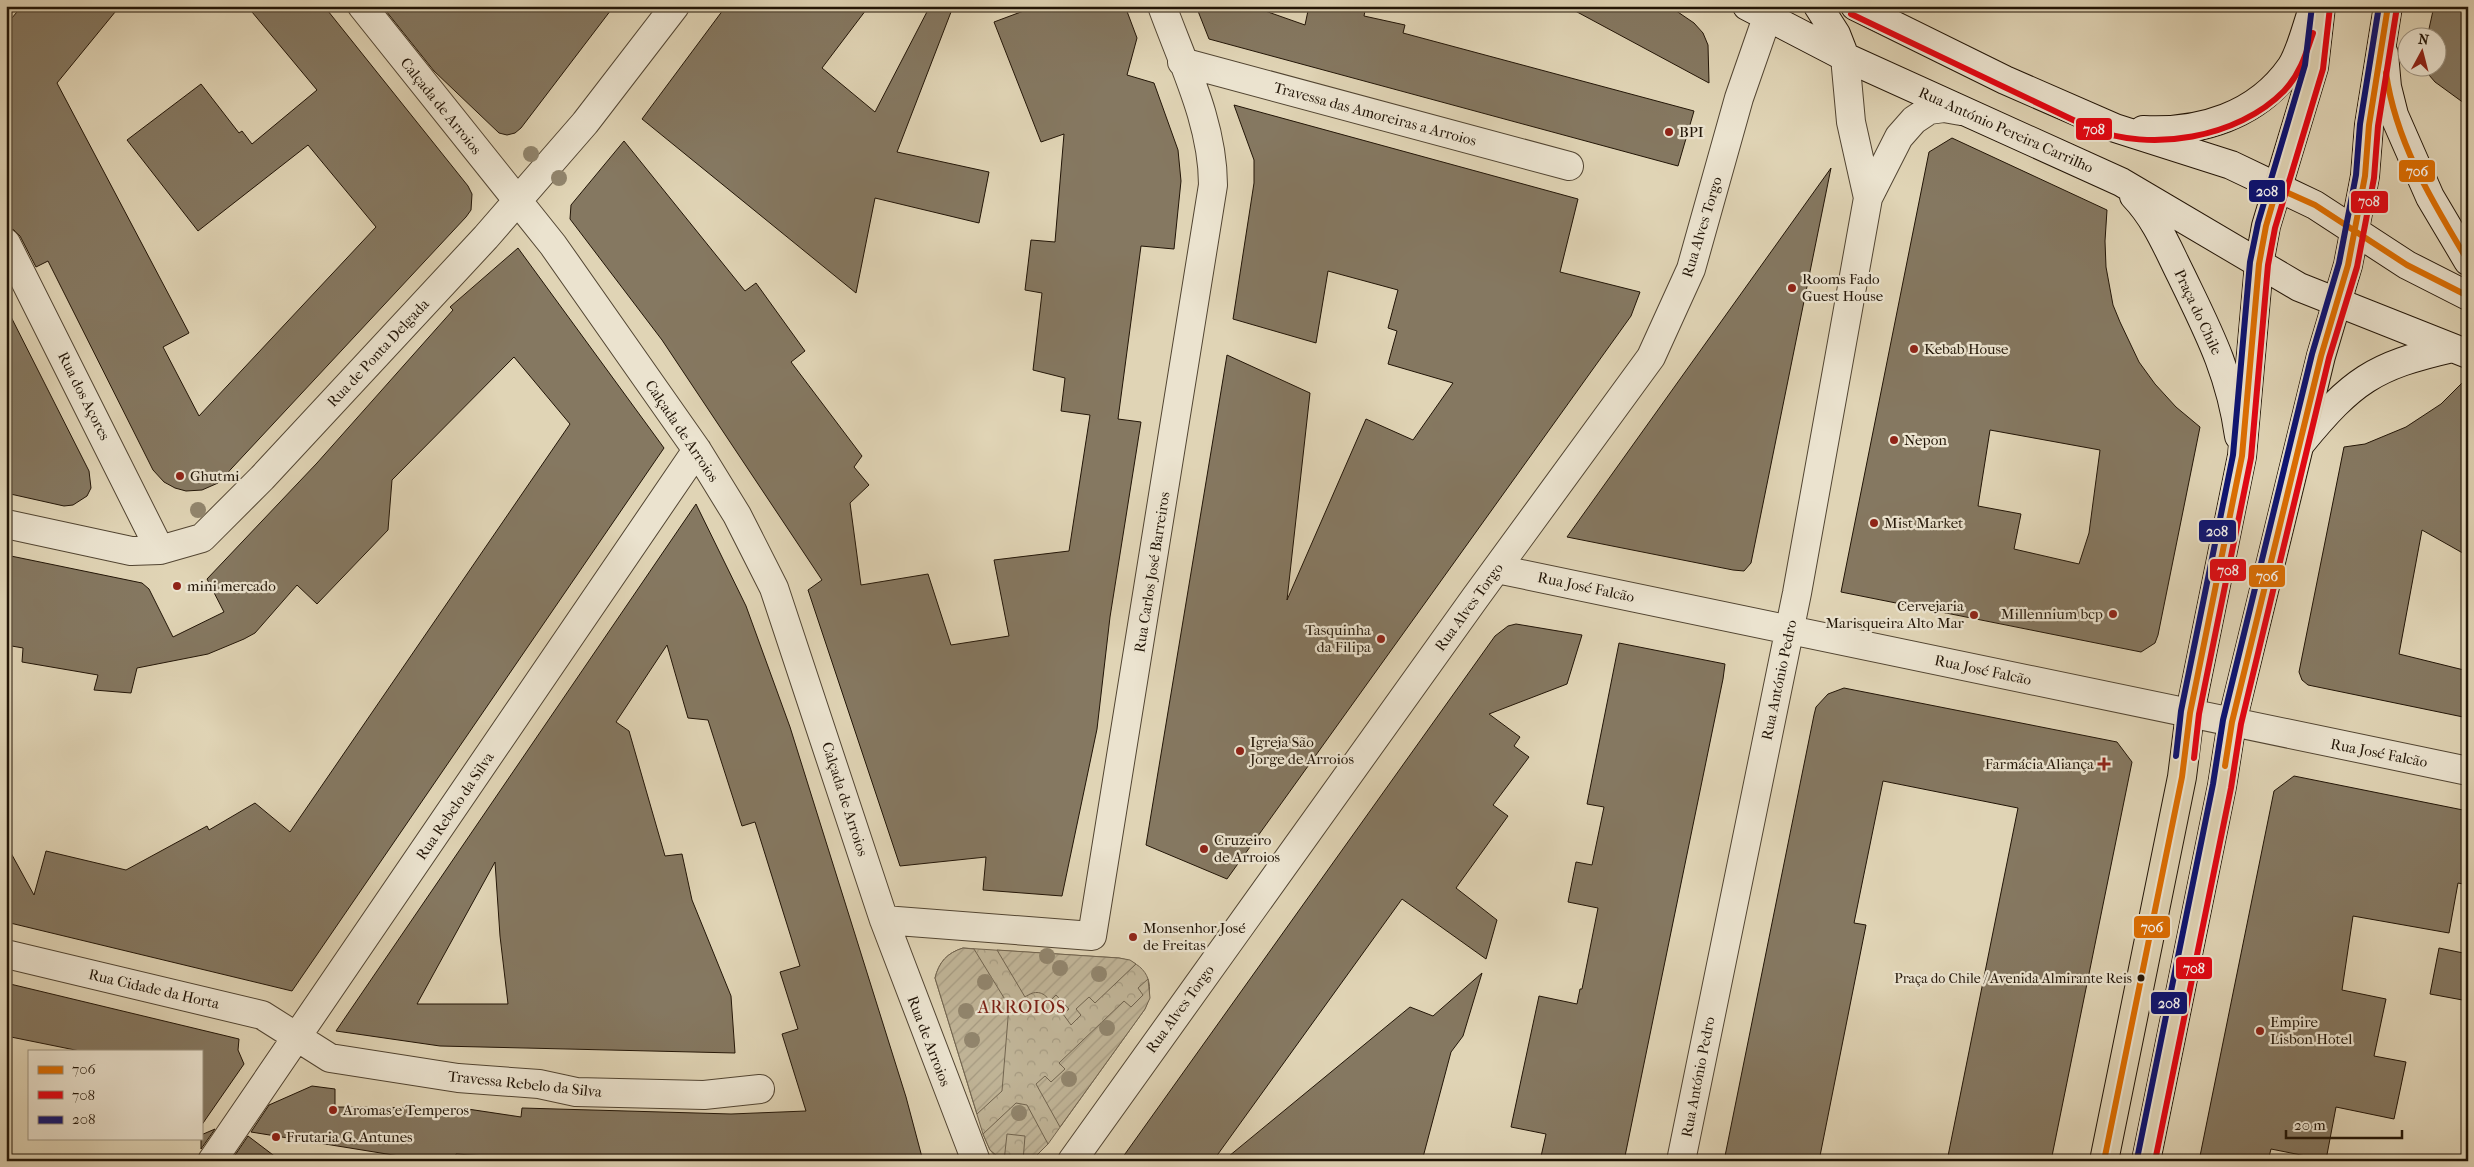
<svg xmlns="http://www.w3.org/2000/svg" width="2474" height="1167" font-family="'IM FELL French Canon',serif">
<defs>
<pattern id="forest-crowns" width="20" height="18" patternUnits="userSpaceOnUse" patternTransform="scale(1.25)"><rect width="20" height="18" fill="#c0b497"/><path d="M2 6a3 3 0 1 1 6 0M12 15a3 3 0 1 1 6 0" fill="none" stroke="#a59a81"/></pattern>
<pattern id="garden-furrows" width="10" height="10" patternUnits="userSpaceOnUse" patternTransform="scale(1.25)"><rect width="10" height="10" fill="#c0b497"/><path d="M-1 1l2-2M0 10L10 0M9 11l2-2" fill="none" stroke="#a59a81"/></pattern>
</defs>
<rect width="100%" height="100%" fill="#e0d4b5"/>
<filter id="stains"><feTurbulence type="fractalNoise" baseFrequency=".004" numOctaves="4"/><feColorMatrix values="0 0 0 0 .2 0 0 0 0 .09 0 0 0 0 .02 0 0 0 .5 -.17"/></filter>
<radialGradient id="worn" r=".72"><stop offset=".6" stop-color="#630" stop-opacity="0"/><stop offset="1" stop-color="#630" stop-opacity=".3"/></radialGradient>
<path fill="url(#forest-crowns)" stroke="#71644f" d="M 963,948 L 1119,958 C 1147,963 1156,983 1145,1009 L 1048,1144 L 1031,1161 L 998,1159 L 990,1150 L 983,1134 L 935,978 C 939,962 947,953 963,948 Z"/>
<path fill="url(#garden-furrows)" stroke="#71644f" d="M 963,948 L 974,949 L 1009,1006 L 1002,1091 L 977,1114 L 935,978 C 939,962 947,953 963,948 Z
M 997,950 L 1119,958 L 1130,960 L 1136,964 L 1095,1003 L 1089,997 L 1076,1009 L 1081,1015 L 1071,1025 L 1063,1014 L 1069,1009 L 1056,995 L 1050,1001 C 1043,991 1035,990 1025,997 Z
M 1148,979 L 1150,998 L 1145,1009 L 1060,1127 L 1036,1084 L 1045,1076 L 1051,1082 L 1065,1069 L 1059,1063 L 1124,1001 L 1131,1007 L 1143,995 L 1138,988 Z
M 1016,1103 L 1027,1105 L 1048,1144 L 1031,1161 L 1023,1161 L 1025,1136 L 1007,1134 L 1004,1161 L 1003,1161 L 990,1150 L 983,1134 Z"/>
<path fill="#857861" stroke="#221507" fill-rule="evenodd" d="M 22,6 L 120,6 L 57,83 L 189,333 L 163,347 L 199,416 L 376,227 L 308,145 L 198,231 L 127,140 L 201,84 L 239,133 L 242,131 L 252,144 L 317,90 L 247,6 L 324,6 L 468,186 L 472,194 L 471,210 L 466,217 L 218,483 L 202,490 L 186,491 L 175,488 L 164,482 L 153,470 L 48,261 L 36,267 L 20,236 L 14,230 L 6,227 L 6,25 Z
M 382,6 L 614,6 L 521,128 L 515,133 L 507,135 L 499,133 L 434,71 Z
M 726,6 L 869,6 L 822,68 L 875,112 L 930,6 L 938,6 L 951,12 L 897,152 L 989,172 L 979,223 L 875,198 L 856,293 L 642,119 Z
M 1037,6 L 1125,6 L 1137,38 L 1127,75 L 1154,83 L 1178,150 L 1181,181 L 1174,249 L 1141,246 L 1118,419 L 1141,422 L 1110,617 L 1097,729 L 1062,896 L 983,890 L 986,857 L 900,866 L 808,590 L 822,580 L 662,340 L 570,219 L 571,205 L 624,141 L 745,291 L 756,283 L 805,351 L 791,362 L 862,456 L 854,467 L 869,485 L 850,503 L 861,585 L 928,574 L 951,645 L 1009,636 L 994,560 L 1069,551 L 1090,415 L 1061,411 L 1065,378 L 1033,370 L 1042,293 L 1025,290 L 1031,240 L 1055,242 L 1064,134 L 1041,142 L 994,22 Z
M 1196,6 L 1251,6 L 1305,25 L 1309,6 L 1366,6 L 1364,16 L 1405,25 L 1403,33 L 1694,111 L 1678,166 L 1209,39 Z
M 1566,6 L 1669,6 L 1694,23 L 1703,33 L 1708,45 L 1709,83 Z
M 2434,6 L 2468,6 L 2468,106 L 2435,82 L 2423,68 L 2436,68 L 2436,38 L 2427,38 Z
M 1234,105 L 1578,199 L 1560,272 L 1640,292 L 1631,316 L 1227,879 L 1146,845 L 1227,355 L 1310,393 L 1287,600 L 1366,419 L 1413,440 L 1453,383 L 1388,364 L 1397,331 L 1388,328 L 1398,290 L 1328,271 L 1316,343 L 1233,319 L 1254,183 L 1254,160 Z
M 1952,138 L 2107,210 L 2105,241 L 2106,267 L 2113,305 L 2120,322 L 2139,362 L 2155,384 L 2176,407 L 2200,427 L 2158,635 L 2155,643 L 2141,652 L 1841,592 L 1929,152 ZM 1990,430 L 2100,450 L 2089,533 L 2079,564 L 2014,549 L 2021,514 L 1978,506 Z
M 1831,168 L 1751,563 L 1744,571 L 1733,570 L 1567,537 Z
M 518,248 L 664,448 L 292,991 L 6,922 L 6,844 L 34,895 L 46,851 L 126,870 L 207,826 L 209,830 L 255,803 L 290,832 L 570,424 L 514,357 L 392,480 L 388,530 L 317,604 L 297,585 L 255,633 L 244,639 L 208,654 L 137,668 L 131,693 L 94,690 L 98,675 L 22,662 L 23,648 L 6,645 L 6,555 L 142,583 L 149,589 L 173,637 L 224,612 L 207,579 L 317,463 L 453,310 L 450,307 Z
M 6,307 L 89,471 L 91,488 L 87,496 L 73,505 L 64,506 L 6,493 Z
M 2468,377 L 2468,556 L 2422,530 L 2399,654 L 2468,671 L 2468,718 L 2308,685 L 2302,680 L 2299,672 L 2344,447 L 2365,444 L 2406,427 L 2441,404 Z
M 696,504 L 746,606 L 790,727 L 906,1097 L 923,1161 L 563,1161 L 456,1154 L 455,1161 L 430,1161 L 251,1132 L 269,1105 L 312,1086 L 335,1089 L 335,1107 L 461,1108 L 521,1117 L 522,1108 L 731,1114 L 806,1111 L 782,1034 L 798,1029 L 780,972 L 800,966 L 755,822 L 742,826 L 708,720 L 688,718 L 667,645 L 616,722 L 629,731 L 665,856 L 682,854 L 692,900 L 731,996 L 735,1053 L 440,1046 L 336,1031 ZM 495,862 L 500,936 L 508,1004 L 417,1004 Z
M 1516,624 L 1582,635 L 1567,684 L 1489,714 L 1520,737 L 1514,746 L 1529,757 L 1493,805 L 1508,816 L 1456,888 L 1497,920 L 1486,959 L 1402,899 L 1213,1161 L 1120,1161 L 1495,636 L 1508,626 Z
M 1619,643 L 1725,664 L 1723,679 L 1624,1161 L 1540,1161 L 1546,1134 L 1511,1127 L 1539,996 L 1577,1004 L 1580,989 L 1582,989 L 1598,908 L 1568,902 L 1576,862 L 1592,865 L 1604,807 L 1587,804 Z
M 1844,688 L 2117,742 L 2132,762 L 2051,1161 L 1947,1161 L 2018,808 L 1883,781 L 1854,923 L 1866,925 L 1819,1161 L 1724,1161 L 1814,715 L 1816,707 L 1828,694 Z
M 2294,776 L 2468,811 L 2468,885 L 2458,883 L 2449,933 L 2353,916 L 2342,990 L 2386,999 L 2374,1056 L 2406,1062 L 2394,1119 L 2336,1107 L 2326,1160 L 2271,1149 L 2268,1161 L 2199,1161 L 2274,791 Z
M 2439,948 L 2468,954 L 2468,1001 L 2430,994 Z
M 1482,973 L 1463,1036 L 1451,1052 L 1422,1161 L 1223,1161 L 1410,1007 L 1433,1016 Z
M 6,983 L 239,1039 L 238,1050 L 244,1064 L 201,1126 L 201,1051 L 80,1051 L 6,1036 Z
M 215,1129 L 201,1149 L 201,1135 Z
M 248,1136 L 281,1161 L 231,1161 Z"/>
<g fill="none" stroke-linecap="round" stroke-linejoin="round">
<g stroke="#524532" stroke-width="30">
<path id="street" d="M 362,6 L 553,245 L 697,450 L 737,515 L 774,588 L 884,920 L 976,1161
M 1845,57 L 1851,122 L 1868,198
M 1182,62 L 1569,166
M 6,243 L 160,550
M 6,524 L 131,551 L 160,550 L 202,538 L 262,478 L 486,237 L 585,123 L 675,6
M 1497,569 L 2468,771
M 884,920 L 1092,936 L 1213,185 C 1213,123 1183,64 1162,6
M 6,954 L 262,1015 L 330,1058 L 458,1078 L 539,1084 L 576,1092 L 704,1095 L 760,1089
M 212,1161 L 697,450
M 1072,1161 L 1475,598 L 1651,357 L 1691,269 L 1739,98 L 1771,6
M 1681,1161 L 1797,593 L 1868,198 L 1899,137 L 1914,120 L 1929,110 L 1944,108 L 1961,111"/>
</g>
<g stroke="#221507" stroke-width="30">
<path id="secondary" d="M 1747,6 L 1845,57 L 2121,182 L 2299,287 L 2468,354
M 1818,6 L 1836,34 L 1845,57
M 1855,6 L 2005,80 L 2115,128 L 2231,165 L 2315,205 L 2407,265 L 2468,296
M 2384,54 L 2387,87 L 2394,115 L 2430,197 L 2468,261
M 2143,130 C 2200,133 2257,116 2291,67 C 2301,52 2307,24 2314,6
M 2134,196 C 2156,219 2167,247 2181,275 C 2208,331 2230,372 2239,436
M 2301,443 C 2352,381 2373,366 2452,348"/>
</g>
<g stroke="#221507" stroke-width="30">
<path id="primary" d="M 2104,1161 L 2182,777 L 2190,713 L 2242,456 L 2259,264 L 2266,226 L 2314,67 L 2321,6
M 2146,1161 L 2222,786 L 2232,722 L 2321,356 L 2348,265 L 2365,176 L 2369,125 L 2388,6"/>
</g>
<use href="#street" stroke="#ebe3cf" stroke-width="28"/>
<use href="#secondary" stroke="#ebe3cf" stroke-width="28"/>
<use href="#primary" stroke="#e0d4b5" stroke-width="28"/>
<g stroke="#ebe3cf" stroke-width="10">
<path id="bus-1" d="M 2386,73 C 2396,143 2432,201 2468,261
M 2225,766 L 2232,722 L 2321,356 L 2348,265 L 2365,176 L 2369,125 L 2388,6
M 2104,1161 L 2182,777 L 2190,713 L 2242,456 L 2259,264 L 2266,226 L 2277,188 L 2315,205 L 2407,265 L 2468,296"/>
</g>
<g stroke="#ebe3cf" stroke-width="10">
<path id="bus-2" d="M 1851,14 L 2090,128 C 2150,153 2238,138 2284,91 C 2300,74 2306,54 2313,33
M 2194,758 L 2199,714 L 2251,458 L 2268,265 L 2275,228 L 2323,69 L 2330,7
M 2155,1161 L 2231,788 L 2241,724 L 2329,358 L 2357,267 L 2374,178 L 2378,126 L 2397,7"/>
</g>
<g stroke="#ebe3cf" stroke-width="10">
<path id="bus-3" d="M 2176,756 L 2181,711 L 2233,455 L 2250,262 L 2258,223 L 2305,65 L 2312,6
M 2137,1159 L 2213,784 L 2223,720 L 2312,354 L 2339,263 L 2356,175 L 2360,124 L 2379,6"/>
</g>
<use href="#bus-1" stroke="#de6e01" stroke-width="6"/>
<use href="#bus-2" stroke="#e30613" stroke-width="6"/>
<use href="#bus-3" stroke="#0a1274" stroke-width="6"/>
</g>
<g fill="#91856d">
<circle cx="531" cy="154" r="8"/>
<circle cx="559" cy="178" r="8"/>
<circle cx="198" cy="510" r="8"/>
<circle cx="1047" cy="956" r="8"/>
<circle cx="1060" cy="968" r="8"/>
<circle cx="1099" cy="974" r="8"/>
<circle cx="985" cy="982" r="8"/>
<circle cx="966" cy="1011" r="8"/>
<circle cx="1107" cy="1028" r="8"/>
<circle cx="972" cy="1040" r="8"/>
<circle cx="1069" cy="1079" r="8"/>
<circle cx="1019" cy="1113" r="8"/>
</g>
<g fill="#8f2418" stroke="#ebe3cf" stroke-width="2">
<circle cx="1669" cy="132" r="5"/>
<circle cx="1792" cy="288" r="5"/>
<circle cx="1914" cy="349" r="5"/>
<circle cx="1894" cy="440" r="5"/>
<circle cx="180" cy="476" r="5"/>
<circle cx="1874" cy="523" r="5"/>
<circle cx="177" cy="586" r="5"/>
<circle cx="2113" cy="614" r="5"/>
<circle cx="1974" cy="615" r="5"/>
<circle cx="1381" cy="639" r="5"/>
<circle cx="1240" cy="751" r="5"/>
<path d="M2101.5 756.5h5v5h5v5h-5v5h-5v-5h-5v-5h5z"/>
<circle cx="1204" cy="849" r="5"/>
<circle cx="1133" cy="937" r="5"/>
<circle cx="2260" cy="1031" r="5"/>
<circle cx="333" cy="1110" r="5"/>
<circle cx="276" cy="1137" r="5"/>
</g>
<circle fill="#221507" stroke="#ebe3cf" stroke-width="2" cx="2141" cy="978" r="4.5"/>
<g text-anchor="middle" stroke-width="4.5" stroke-linejoin="round" paint-order="stroke">
<g font-size="14" fill="#221507" stroke="#ebe3cf" text-anchor="end">
<text x="2132" y="983">Praça do Chile / Avenida Almirante Reis</text>
</g>
<g font-size="15" fill="#221507" stroke="#ebe3cf">
<text transform="translate(441 106) rotate(51)" y="5">Calçada de Arroios</text>
<text transform="translate(1375 114) rotate(15)" y="5">Travessa das Amoreiras a Arroios</text>
<text transform="translate(2006 130) rotate(24)" y="5">Rua António Pereira Carrilho</text>
<text transform="translate(1702 227) rotate(-73)" y="5">Rua Alves Torgo</text>
<text transform="translate(2198 312) rotate(65)" y="5">Praça do Chile</text>
<text transform="translate(378 353) rotate(-47)" y="5">Rua de Ponta Delgada</text>
<text transform="translate(84 396) rotate(63)" y="5">Rua dos Açores</text>
<text transform="translate(682 431) rotate(56)" y="5">Calçada de Arroios</text>
<text transform="translate(1152 572) rotate(-81)" y="5">Rua Carlos José Barreiros</text>
<text transform="translate(1586 587) rotate(12)" y="5">Rua José Falcão</text>
<text transform="translate(1469 607) rotate(-54)" y="5">Rua Alves Torgo</text>
<text transform="translate(1983 670) rotate(12)" y="5">Rua José Falcão</text>
<text transform="translate(1779 680) rotate(-78)" y="5">Rua António Pedro</text>
<text transform="translate(2379 753) rotate(11)" y="5">Rua José Falcão</text>
<text transform="translate(845 799) rotate(72)" y="5">Calçada de Arroios</text>
<text transform="translate(455 806) rotate(-56)" y="5">Rua Rebelo da Silva</text>
<text transform="translate(154 989) rotate(13)" y="5">Rua Cidade da Horta</text>
<text transform="translate(1180 1009) rotate(-54)" y="5">Rua Alves Torgo</text>
<text transform="translate(929 1041) rotate(69)" y="5">Rua de Arroios</text>
<text transform="translate(1698 1077) rotate(-79)" y="5">Rua António Pedro</text>
<text transform="translate(525 1084) rotate(6)" y="5">Travessa Rebelo da Silva</text>
</g>
<g font-size="15" fill="#221507" stroke="#ebe3cf" text-anchor="start">
<text x="1679" y="137">BPI</text>
<text x="1802" y="284">Rooms Fado<tspan x="1802" dy="17">Guest House</tspan></text>
<text x="1924" y="354">Kebab House</text>
<text x="1904" y="445">Nepon</text>
<text x="190" y="481">Ghutmi</text>
<text x="1884" y="528">Mist Market</text>
<text x="187" y="591">mini mercado</text>
<text x="1964" y="611" text-anchor="end">Cervejaria<tspan x="1964" dy="17">Marisqueira Alto Mar</tspan></text>
<text x="2103" y="619" text-anchor="end">Millennium bcp</text>
<text x="1371" y="635" text-anchor="end">Tasquinha<tspan x="1371" dy="17">da Filipa</tspan></text>
<text x="1250" y="747">Igreja São<tspan x="1250" dy="17">Jorge de Arroios</tspan></text>
<text x="2094" y="769" text-anchor="end">Farmácia Aliança</text>
<text x="1214" y="845">Cruzeiro<tspan x="1214" dy="17">de Arroios</tspan></text>
<text x="1143" y="933">Monsenhor José<tspan x="1143" dy="17">de Freitas</tspan></text>
<text x="2270" y="1027">Empire<tspan x="2270" dy="17">Lisbon Hotel</tspan></text>
<text x="343" y="1115">Aromas e Temperos</text>
<text x="286" y="1142">Frutaria G. Antunes</text>
</g>
<g font-size="18" letter-spacing="1" fill="#7a1f14" stroke="#ebe3cf">
<text x="1022" y="1013">ARROIOS</text>
</g>
</g>
<g stroke="#ebe3cf" stroke-width="2">
<rect x="2075" y="117" width="38" height="24" rx="5" fill="#e30613"/>
<rect x="2398" y="159" width="38" height="24" rx="5" fill="#de6e01"/>
<rect x="2248" y="179" width="38" height="24" rx="5" fill="#0a1274"/>
<rect x="2350" y="190" width="39" height="24" rx="5" fill="#e30613"/>
<rect x="2198" y="519" width="39" height="24" rx="5" fill="#0a1274"/>
<rect x="2209" y="558" width="38" height="24" rx="5" fill="#e30613"/>
<rect x="2248" y="564" width="38" height="24" rx="5" fill="#de6e01"/>
<rect x="2133" y="915" width="38" height="24" rx="5" fill="#de6e01"/>
<rect x="2175" y="956" width="38" height="24" rx="5" fill="#e30613"/>
<rect x="2150" y="991" width="38" height="24" rx="5" fill="#0a1274"/>
</g>
<g font-size="14" text-anchor="middle" font-weight="bold" fill="#fff">
<text x="2094" y="134">708</text>
<text x="2417" y="176">706</text>
<text x="2267" y="196">208</text>
<text x="2369" y="206">708</text>
<text x="2217" y="536">208</text>
<text x="2228" y="575">708</text>
<text x="2267" y="581">706</text>
<text x="2152" y="932">706</text>
<text x="2194" y="973">708</text>
<text x="2169" y="1008">208</text>
</g>
<rect width="2474" height="1167" fill="none" stroke="#e0d4b5" stroke-width="25"/>
<rect x="8" y="8" width="2459" height="1152" fill="none" stroke="#221507" stroke-width="2.5"/>
<rect x="12" y="12" width="2449" height="1142" fill="none" stroke="#221507"/>
<rect x="28" y="1050" width="175" height="90" fill="#ebe3cf" stroke="#9b917f"/>
<rect x="38" y="1066" width="25" height="8" fill="#de6e01" stroke="#9b917f"/>
<text x="72" y="1074" font-size="15" fill="#221507">706</text>
<rect x="38" y="1091" width="25" height="8" fill="#e30613" stroke="#9b917f"/>
<text x="72" y="1100" font-size="15" fill="#221507">708</text>
<rect x="38" y="1116" width="25" height="8" fill="#0a1274" stroke="#9b917f"/>
<text x="72" y="1124" font-size="15" fill="#221507">208</text>
<g transform="translate(2422 52) rotate(7)"><circle r="24" fill="#ebe3cf" stroke="#9b917f"/>
<path d="M0-4L9 19L0 12L-9 19Z" fill="#8f2418"/>
<text y="-8" font-size="14" font-weight="bold" text-anchor="middle" fill="#221507">N</text>
</g>
<path d="M2286 1130v8h116v-8" fill="none" stroke="#221507" stroke-width="2.5"/>
<text x="2294" y="1130" font-size="15" fill="#221507" stroke="#ebe3cf" stroke-width="4" paint-order="stroke">20 m</text>
<rect width="100%" height="100%" filter="url(#stains)"/>
<rect width="100%" height="100%" fill="url(#worn)"/>
</svg>
